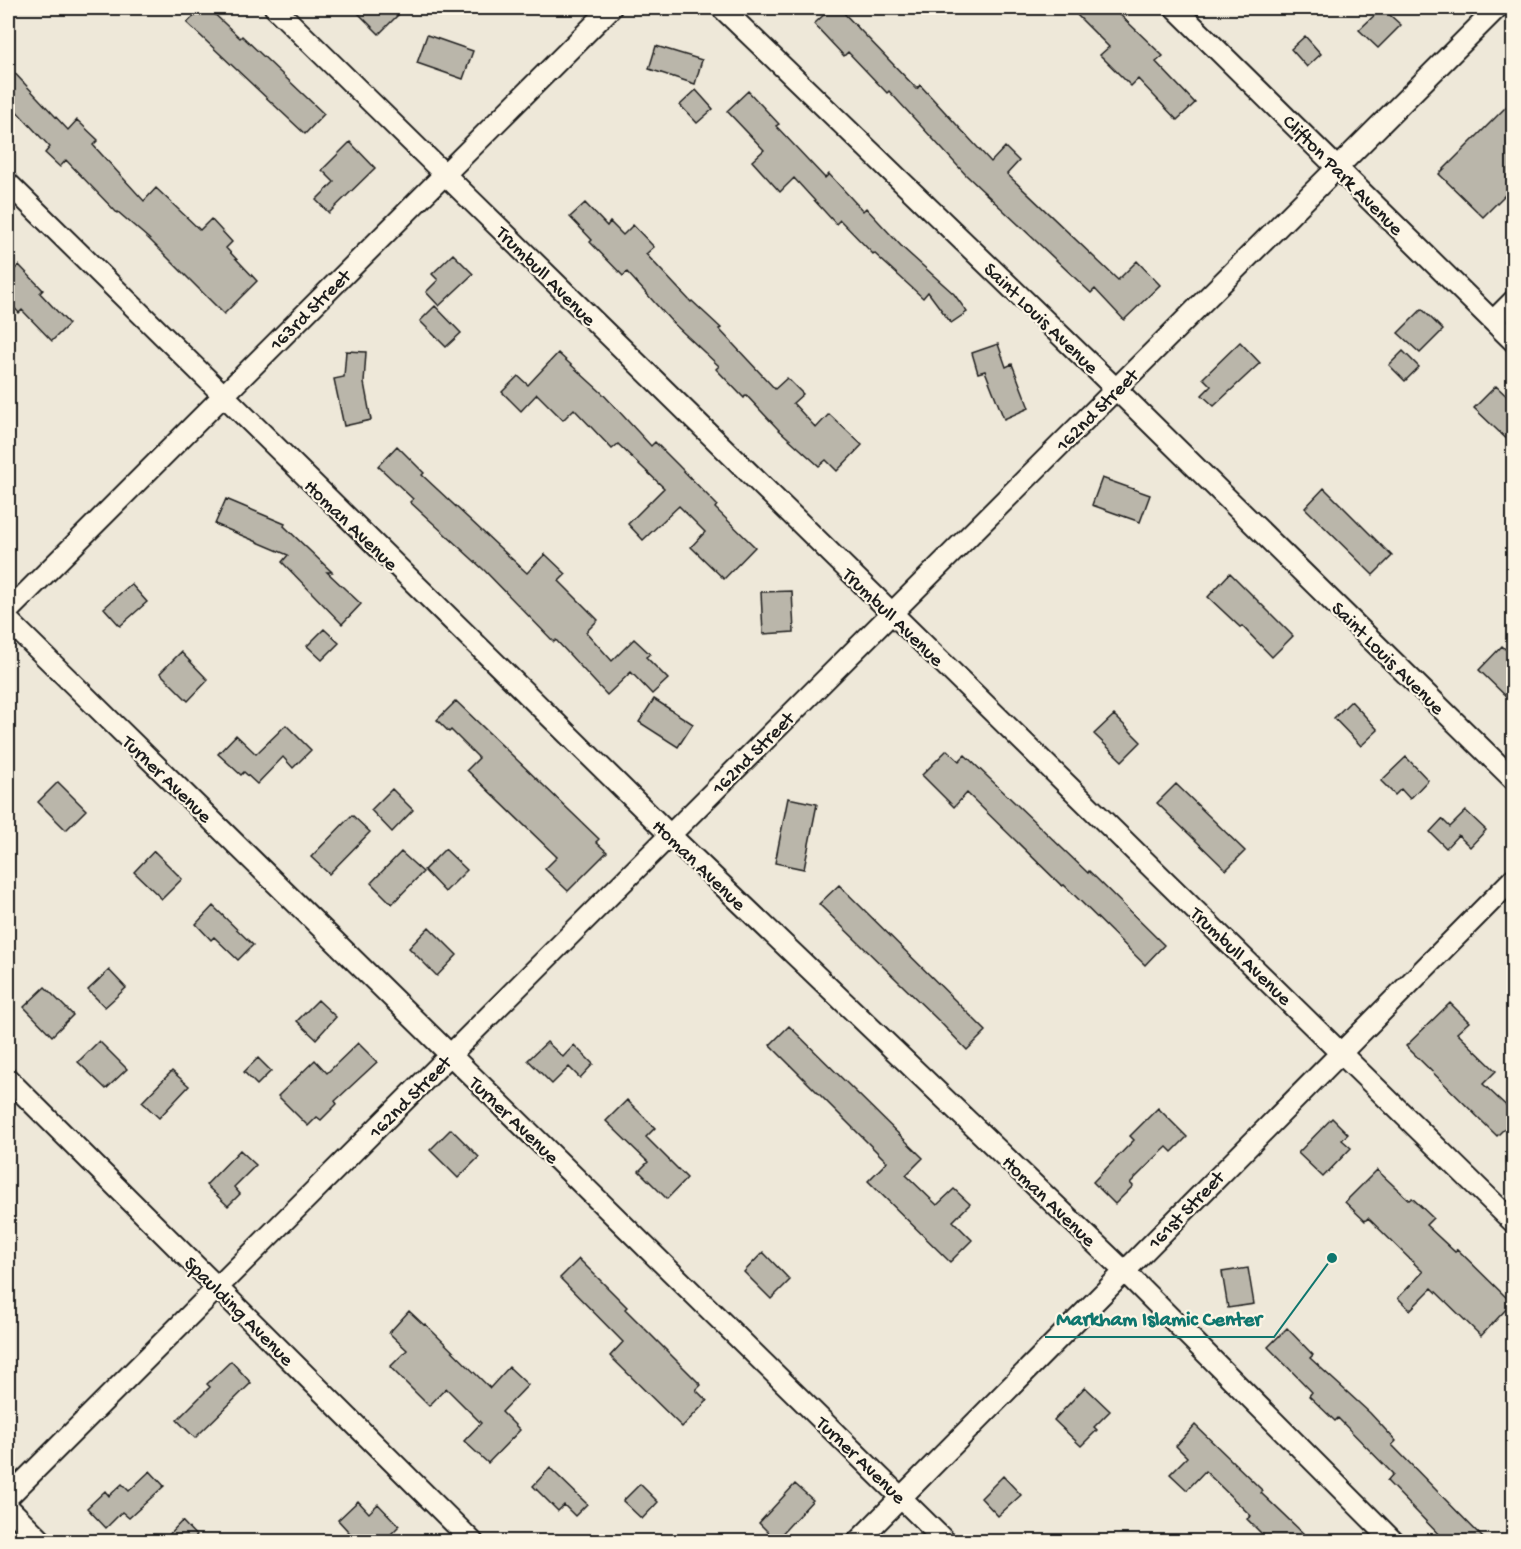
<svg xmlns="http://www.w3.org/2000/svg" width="1521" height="1549" font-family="'Gochi Hand',sans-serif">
<rect width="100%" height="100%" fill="#eee8d9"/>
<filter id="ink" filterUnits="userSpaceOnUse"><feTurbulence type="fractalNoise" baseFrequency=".0167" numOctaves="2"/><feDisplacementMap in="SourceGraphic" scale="12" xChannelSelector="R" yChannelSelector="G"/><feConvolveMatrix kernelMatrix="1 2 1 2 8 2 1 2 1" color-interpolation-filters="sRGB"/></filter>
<g filter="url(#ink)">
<path fill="#bab6aa" stroke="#1c1c1c" stroke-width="1.5" d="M 202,8 L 208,8 L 240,38 L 242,36 L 324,114 L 305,134 L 187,23 Z
M 353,8 L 405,8 L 379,34 Z
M 831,8 L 839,8 L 917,89 L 920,85 L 991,162 L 1005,147 L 1019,161 L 1007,174 L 1118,280 L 1137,261 L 1160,285 L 1124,320 L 1095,289 L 1091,293 L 966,175 L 889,91 L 887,93 L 848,52 L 844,56 L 814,24 Z
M 1070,8 L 1113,8 L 1163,56 L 1156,62 L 1195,103 L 1177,120 L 1138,79 L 1131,86 L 1100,55 L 1109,47 Z
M 1382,8 L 1401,25 L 1378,48 L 1359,30 Z
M 427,35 L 473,51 L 463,79 L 417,63 Z
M 1305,36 L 1321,54 L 1307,67 L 1291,49 Z
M 656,46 L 702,60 L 695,84 L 649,69 Z
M 8,66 L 68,130 L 77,120 L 98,140 L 93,145 L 144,201 L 156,188 L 200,230 L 211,219 L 232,242 L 226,248 L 257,281 L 224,314 L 148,238 L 118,212 L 117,213 L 66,160 L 60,167 L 45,153 L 50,147 L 8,102 Z
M 696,90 L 713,109 L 697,123 L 680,105 Z
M 748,91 L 779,124 L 776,126 L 825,178 L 829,174 L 863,211 L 866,208 L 903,248 L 954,294 L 967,312 L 951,323 L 928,292 L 923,298 L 874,253 L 873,254 L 840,220 L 836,224 L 794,178 L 780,192 L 752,161 L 764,150 L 727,111 Z
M 1514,99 L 1514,186 L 1483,217 L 1439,174 Z
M 350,142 L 375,168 L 329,213 L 316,200 L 334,182 L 322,170 Z
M 585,203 L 607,226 L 610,222 L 623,235 L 633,225 L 654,247 L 646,254 L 691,302 L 692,301 L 721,328 L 719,329 L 775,389 L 787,378 L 803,394 L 793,403 L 816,428 L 829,414 L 862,445 L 837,471 L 826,460 L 819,466 L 778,429 L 746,395 L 744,398 L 716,369 L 719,366 L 672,322 L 627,272 L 623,276 L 590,242 L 592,240 L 570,217 Z
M 453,254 L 473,274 L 439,306 L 426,292 L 438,280 L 432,274 Z
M 19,265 L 43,290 L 40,293 L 69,324 L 52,341 L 22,310 L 19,313 L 8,301 L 8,276 Z
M 435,306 L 461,333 L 446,347 L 420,321 Z
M 1422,309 L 1443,330 L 1420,353 L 1398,333 Z
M 1240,342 L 1260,363 L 1214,406 L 1202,395 L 1211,386 L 1203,378 Z
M 998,344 L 1006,367 L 1012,364 L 1029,408 L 1004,419 L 985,371 L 978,373 L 972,353 Z
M 346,351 L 366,352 L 364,383 L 371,420 L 344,426 L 334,379 L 344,377 Z
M 1403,351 L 1419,367 L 1405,381 L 1389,365 Z
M 558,353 L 602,393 L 651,446 L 655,442 L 678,465 L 717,505 L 715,508 L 755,547 L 724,579 L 691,547 L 705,532 L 679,506 L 643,540 L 628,524 L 664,488 L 618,444 L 612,449 L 574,409 L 563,420 L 537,394 L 521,411 L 502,392 L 518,376 L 528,385 Z
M 1496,386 L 1514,403 L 1514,446 L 1474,408 Z
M 397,446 L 424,473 L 422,475 L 527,573 L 545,554 L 566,574 L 559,581 L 598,620 L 586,632 L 612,661 L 634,639 L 650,654 L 646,657 L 668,679 L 652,694 L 631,672 L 607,695 L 556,640 L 554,642 L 484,570 L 410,502 L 413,499 L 378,466 Z
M 1102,478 L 1150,495 L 1140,522 L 1092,505 Z
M 1324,488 L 1392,556 L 1373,575 L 1305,508 Z
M 226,499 L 285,524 L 284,526 L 332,572 L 327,572 L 361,604 L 342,624 L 282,562 L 288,555 L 215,524 Z
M 1230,573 L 1293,636 L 1272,657 L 1242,626 L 1240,627 L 1208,597 Z
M 131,584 L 147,602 L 120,626 L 104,608 Z
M 792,591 L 794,632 L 763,634 L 761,592 Z
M 324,629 L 339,643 L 322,660 L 307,646 Z
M 1502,646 L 1514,657 L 1514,704 L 1479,670 Z
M 181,652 L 208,680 L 188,701 L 160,673 Z
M 654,699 L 693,724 L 678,747 L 639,722 Z
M 456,701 L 599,839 L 596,842 L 607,852 L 568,891 L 545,869 L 557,857 L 467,770 L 479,758 L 451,730 L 449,732 L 437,720 Z
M 1351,701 L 1378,730 L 1361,746 L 1334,718 Z
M 1114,715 L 1141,742 L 1122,761 L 1094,734 Z
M 286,725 L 311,750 L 293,768 L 283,757 L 257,784 L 244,772 L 241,775 L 218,754 L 236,735 L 256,754 Z
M 947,750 L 959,761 L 965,755 L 1088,873 L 1089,871 L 1164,945 L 1145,965 L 1064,885 L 1062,886 L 967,793 L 954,807 L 922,775 Z
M 1406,757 L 1428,780 L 1410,799 L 1401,789 L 1395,795 L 1381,781 Z
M 58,782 L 86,810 L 66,830 L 38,802 Z
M 1176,784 L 1245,851 L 1226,870 L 1157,803 Z
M 392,789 L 413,810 L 392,832 L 371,810 Z
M 788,798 L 817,804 L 804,869 L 775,863 Z
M 1466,811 L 1486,830 L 1470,847 L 1458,835 L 1446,848 L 1430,832 L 1442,819 L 1450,827 Z
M 352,815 L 370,832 L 329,874 L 311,857 Z
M 445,849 L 467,870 L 445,892 L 424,870 Z
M 154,851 L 182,879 L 162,899 L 134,872 Z
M 401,852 L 423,872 L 392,904 L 371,883 Z
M 839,885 L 986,1031 L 967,1050 L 940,1022 L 819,904 Z
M 213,906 L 253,945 L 238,960 L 214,937 L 211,940 L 196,924 Z
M 429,927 L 457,955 L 437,976 L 409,948 Z
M 109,970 L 126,988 L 105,1007 L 88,990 Z
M 45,987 L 73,1015 L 52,1036 L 24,1007 Z
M 318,1000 L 336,1017 L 316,1039 L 297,1021 Z
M 1450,1003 L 1469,1022 L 1457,1033 L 1496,1071 L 1483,1084 L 1514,1113 L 1514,1119 L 1497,1136 L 1406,1046 Z
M 789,1026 L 923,1158 L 906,1175 L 937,1205 L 954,1189 L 970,1204 L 953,1221 L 972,1240 L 950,1262 L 868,1181 L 887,1162 L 770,1045 Z
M 99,1041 L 127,1069 L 106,1089 L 78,1062 Z
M 547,1042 L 563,1057 L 574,1045 L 593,1064 L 580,1078 L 569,1067 L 552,1084 L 528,1060 Z
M 358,1043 L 377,1062 L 335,1101 L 337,1104 L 321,1120 L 317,1117 L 308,1126 L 278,1096 L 315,1060 L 327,1073 Z
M 258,1058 L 271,1071 L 257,1085 L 244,1072 Z
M 172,1071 L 189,1086 L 159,1118 L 142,1102 Z
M 627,1100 L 655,1128 L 646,1137 L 687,1178 L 667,1199 L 639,1171 L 648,1162 L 606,1121 Z
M 1158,1108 L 1187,1137 L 1172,1152 L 1167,1147 L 1154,1159 L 1130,1183 L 1133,1186 L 1115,1204 L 1093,1182 L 1134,1140 L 1130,1136 Z
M 1332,1118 L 1348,1134 L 1342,1140 L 1351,1148 L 1323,1177 L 1298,1153 Z
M 451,1129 L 479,1157 L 458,1178 L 430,1150 Z
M 240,1150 L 256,1165 L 234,1187 L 240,1194 L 228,1206 L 206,1185 Z
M 1377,1170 L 1409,1200 L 1412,1198 L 1433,1218 L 1426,1225 L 1455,1252 L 1457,1249 L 1512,1303 L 1481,1336 L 1432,1288 L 1410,1310 L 1398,1298 L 1423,1272 L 1368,1218 L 1365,1221 L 1345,1202 Z
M 763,1252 L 790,1280 L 771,1299 L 744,1272 Z
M 579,1259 L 627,1307 L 625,1309 L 701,1385 L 696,1390 L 707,1401 L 682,1427 L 610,1356 L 623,1342 L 560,1278 Z
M 1248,1268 L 1254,1304 L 1228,1308 L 1222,1272 Z
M 409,1311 L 424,1325 L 425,1324 L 490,1388 L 509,1367 L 528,1385 L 502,1412 L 520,1430 L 488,1463 L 464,1441 L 481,1423 L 446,1388 L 429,1406 L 390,1367 L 407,1350 L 389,1333 Z
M 1287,1328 L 1313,1355 L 1310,1358 L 1370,1413 L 1396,1441 L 1392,1445 L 1487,1542 L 1446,1542 L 1387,1481 L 1393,1474 L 1338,1418 L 1335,1421 L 1309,1396 L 1312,1392 L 1268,1347 Z
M 231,1361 L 251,1383 L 195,1438 L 177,1420 L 210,1387 L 207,1384 Z
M 1085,1387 L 1110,1411 L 1094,1427 L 1097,1430 L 1081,1446 L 1054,1420 Z
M 1195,1425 L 1263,1491 L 1261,1493 L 1303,1533 L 1295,1542 L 1270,1542 L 1247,1519 L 1251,1516 L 1205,1471 L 1187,1490 L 1170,1474 L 1187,1457 L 1176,1446 Z
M 550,1468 L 587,1504 L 575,1516 L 564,1505 L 558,1511 L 533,1486 Z
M 150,1471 L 164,1486 L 129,1518 L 122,1512 L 106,1528 L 87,1508 L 105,1491 L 109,1496 L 122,1484 L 129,1491 Z
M 1003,1476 L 1021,1495 L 998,1516 L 981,1498 Z
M 640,1484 L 658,1502 L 642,1519 L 623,1501 Z
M 795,1484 L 813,1500 L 776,1540 L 759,1523 Z
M 358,1501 L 369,1513 L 378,1504 L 399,1526 L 383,1542 L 358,1542 L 338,1520 Z
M 182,1521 L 202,1542 L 162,1542 Z"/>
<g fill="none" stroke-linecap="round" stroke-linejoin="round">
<g stroke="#1c1c1c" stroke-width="24">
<path id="minor" d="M 275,8 L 1514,1223
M 722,8 L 1116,389 L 1514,780
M 1175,8 L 1514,342
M 8,183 L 670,835 L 1124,1271 L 1394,1542
M 1493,321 L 1514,300
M 8,611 L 611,8
M 8,620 L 946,1542
M 8,1079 L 473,1542
M 8,1497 L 1497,8
M 8,1507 L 43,1542
M 857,1542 L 1514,878"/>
</g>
<use href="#minor" stroke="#fcf5e5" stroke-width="20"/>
</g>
</g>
<g text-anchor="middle" stroke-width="4.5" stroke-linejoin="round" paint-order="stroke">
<g font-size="20" fill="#1c1c1c" stroke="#fcf5e5">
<text transform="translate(1344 174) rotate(45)" y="7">Clifton Park Avenue</text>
<text transform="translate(547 275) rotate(45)" y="7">Trumbull Avenue</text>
<text transform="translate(309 309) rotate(-45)" y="7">163rd Street</text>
<text transform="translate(1042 317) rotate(44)" y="7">Saint Louis Avenue</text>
<text transform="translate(1096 409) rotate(-45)" y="7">162nd Street</text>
<text transform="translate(352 524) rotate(44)" y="7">Homan Avenue</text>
<text transform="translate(894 616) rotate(44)" y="7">Trumbull Avenue</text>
<text transform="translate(1389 657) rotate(45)" y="7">Saint Louis Avenue</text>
<text transform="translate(752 752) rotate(-45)" y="7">162nd Street</text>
<text transform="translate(168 778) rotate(44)" y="7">Turner Avenue</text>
<text transform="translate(700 864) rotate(44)" y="7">Homan Avenue</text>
<text transform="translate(1242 955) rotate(44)" y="7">Trumbull Avenue</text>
<text transform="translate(409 1096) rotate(-45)" y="7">162nd Street</text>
<text transform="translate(515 1119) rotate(44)" y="7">Turner Avenue</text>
<text transform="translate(1050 1200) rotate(44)" y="7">Homan Avenue</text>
<text transform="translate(1185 1209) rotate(-46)" y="7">161st Street</text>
<text transform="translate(240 1310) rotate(45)" y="7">Spaulding Avenue</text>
<text transform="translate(862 1459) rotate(44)" y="7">Turner Avenue</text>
</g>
</g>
<path fill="none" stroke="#0f766e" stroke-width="2" d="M1332 1258L1274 1337H1045"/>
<circle fill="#0f766e" stroke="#fcf5e5" stroke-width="2" cx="1332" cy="1258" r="6"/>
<g font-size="21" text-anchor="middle" font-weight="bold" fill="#0f766e" stroke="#fcf5e5" stroke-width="4.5" stroke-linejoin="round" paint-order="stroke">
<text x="1159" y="1325">Markham Islamic Center</text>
</g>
<rect width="1521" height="1549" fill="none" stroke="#fcf5e5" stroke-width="30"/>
<rect x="15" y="15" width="1491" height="1519" fill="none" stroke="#1c1c1c" stroke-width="2" filter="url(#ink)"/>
</svg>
